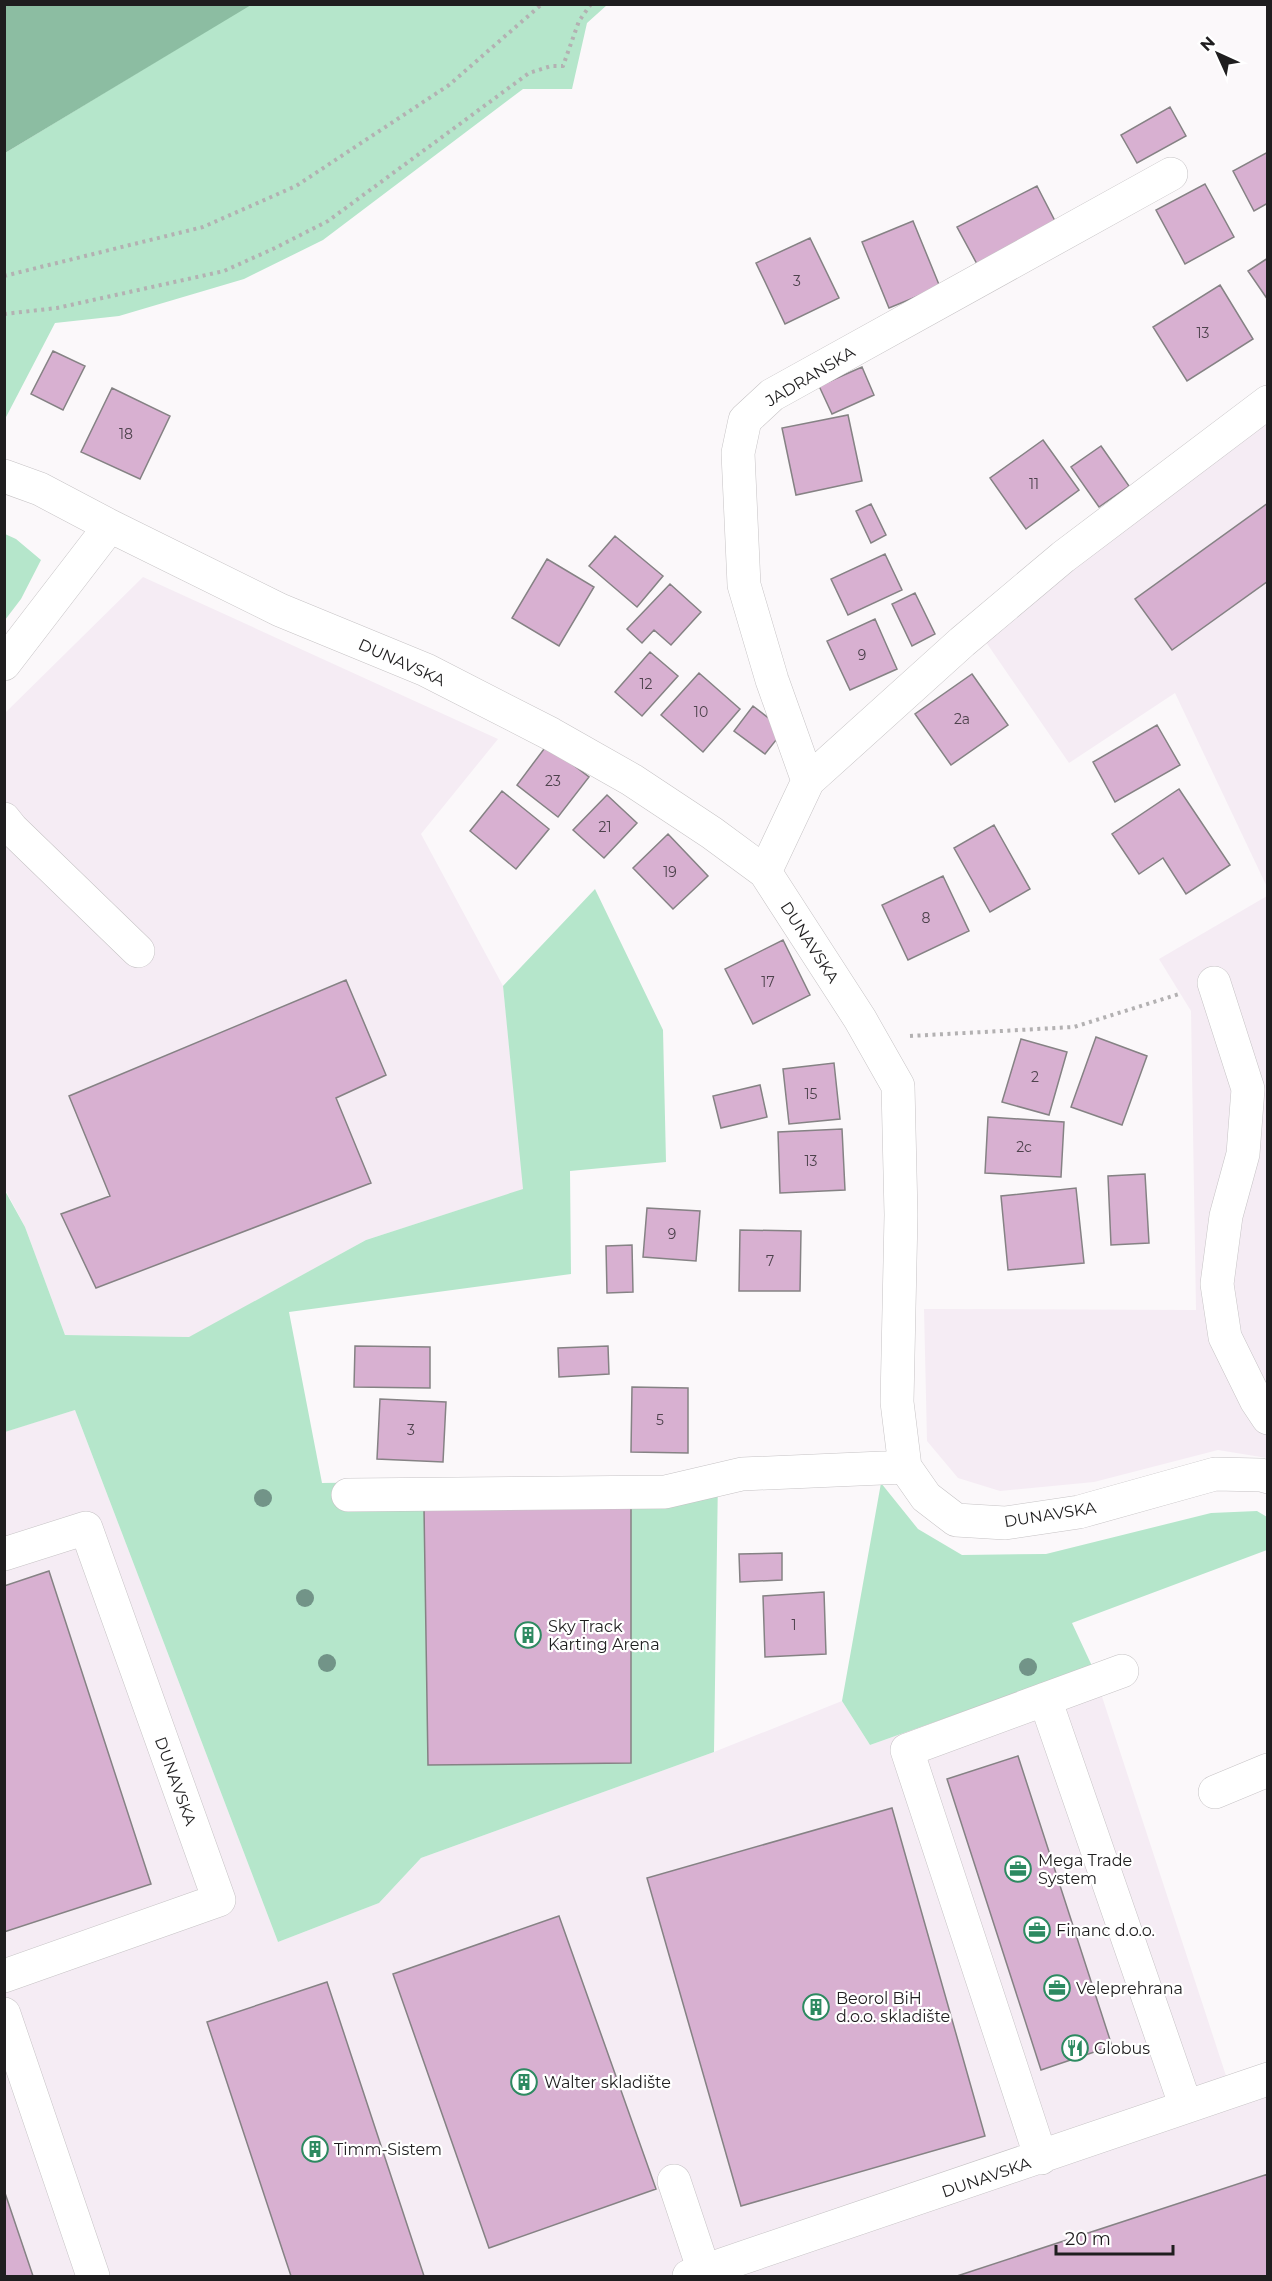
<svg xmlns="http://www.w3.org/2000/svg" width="1272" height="2281" font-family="Montserrat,sans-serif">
<rect width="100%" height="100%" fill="#fbf8fa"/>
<path fill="#f5ecf4" d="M 1267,403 L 1267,887 L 1175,693 L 1069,763 L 977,629 Z
M 143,577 L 498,739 L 421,834 L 503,986 L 524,1189 L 366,1240 L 190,1337 L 65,1335 L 25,1227 L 5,1189 L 4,714 Z
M 1267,896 L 1267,1458 L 1218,1450 L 1094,1482 L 1000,1491 L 958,1478 L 927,1441 L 924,1309 L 1196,1310 L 1191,1011 L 1159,959 Z
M 75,1410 L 278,1942 L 379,1903 L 421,1858 L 714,1752 L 842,1701 L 870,1745 L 1092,1666 L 1231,2091 L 1267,2079 L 1267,2276 L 5,2276 L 4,1432 Z"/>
<path fill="#b5e6cb" d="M 251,4 L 607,5 L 587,23 L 572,89 L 523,89 L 323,240 L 244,279 L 119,316 L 55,323 L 5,419 L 5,153 Z
M 5,534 L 16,539 L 41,560 L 21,599 L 5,620 Z
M 595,889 L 663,1030 L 666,1162 L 570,1171 L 571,1274 L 289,1312 L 322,1483 L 718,1477 L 714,1752 L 421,1858 L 379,1903 L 278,1942 L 75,1410 L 5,1432 L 4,1189 L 25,1227 L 65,1335 L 189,1337 L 366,1240 L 523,1189 L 503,986 Z
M 881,1483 L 918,1529 L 962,1555 L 1046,1554 L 1211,1513 L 1257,1511 L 1267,1517 L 1267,1550 L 1072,1623 L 1092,1666 L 870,1745 L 842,1701 Z"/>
<path fill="#8cbda2" d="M 5,4 L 251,4 L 251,5 L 5,153 Z"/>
<path fill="#d8b0d1" stroke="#858284" stroke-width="1.5" d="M 1170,107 L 1186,136 L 1137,163 L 1121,135 Z
M 1268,152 L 1268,203 L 1254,211 L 1233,171 Z
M 1205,184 L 1234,237 L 1185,264 L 1156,210 Z
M 1037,186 L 1056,223 L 977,264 L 957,227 Z
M 913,221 L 940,287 L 889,308 L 862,242 Z
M 810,238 L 839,298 L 785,324 L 756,263 Z
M 1268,258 L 1268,300 L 1248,271 Z
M 1220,285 L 1253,339 L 1187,381 L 1153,327 Z
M 53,351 L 85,366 L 63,410 L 31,394 Z
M 862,367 L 874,395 L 832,414 L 819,386 Z
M 112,388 L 170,416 L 140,479 L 81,452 Z
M 848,415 L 862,481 L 796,495 L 782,428 Z
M 1043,440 L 1079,490 L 1026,529 L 990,478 Z
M 1101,446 L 1129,486 L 1099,507 L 1071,467 Z
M 1268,503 L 1268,581 L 1172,650 L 1135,599 Z
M 871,504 L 886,535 L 871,543 L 856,511 Z
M 615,536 L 663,576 L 637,607 L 589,566 Z
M 885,554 L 902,590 L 848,615 L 831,579 Z
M 547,559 L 594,587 L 559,646 L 512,618 Z
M 670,584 L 701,612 L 671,645 L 654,630 L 642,643 L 627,629 Z
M 915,593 L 935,634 L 912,646 L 892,604 Z
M 875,619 L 897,669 L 850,690 L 827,641 Z
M 650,652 L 678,676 L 642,716 L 615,692 Z
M 699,673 L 740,709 L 703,752 L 661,715 Z
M 972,674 L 1008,725 L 951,765 L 915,714 Z
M 753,706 L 784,730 L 765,754 L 734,731 Z
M 1157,725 L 1180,765 L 1115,802 L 1093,762 Z
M 547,745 L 589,777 L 558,817 L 517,785 Z
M 1179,789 L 1230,865 L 1186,894 L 1163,858 L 1139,874 L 1112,834 Z
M 502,791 L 549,829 L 516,869 L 470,831 Z
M 607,795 L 637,823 L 604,858 L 573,830 Z
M 994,825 L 1030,889 L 990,912 L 954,848 Z
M 668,834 L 708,876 L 673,909 L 633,868 Z
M 943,876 L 969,931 L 908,960 L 882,905 Z
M 783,940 L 810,995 L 753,1024 L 725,969 Z
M 346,980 L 386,1075 L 336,1098 L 371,1183 L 96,1288 L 61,1214 L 110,1196 L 69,1096 Z
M 1096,1037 L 1147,1056 L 1122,1125 L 1071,1107 Z
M 1021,1039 L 1067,1052 L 1049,1115 L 1002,1102 Z
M 834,1063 L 840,1119 L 789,1124 L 783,1069 Z
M 760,1085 L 767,1117 L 721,1128 L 713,1096 Z
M 988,1117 L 1064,1122 L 1061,1177 L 985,1173 Z
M 842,1129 L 845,1190 L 780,1193 L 778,1132 Z
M 1145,1174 L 1149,1243 L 1111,1245 L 1108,1176 Z
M 1076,1188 L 1084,1263 L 1008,1270 L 1001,1196 Z
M 647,1208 L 700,1211 L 696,1261 L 643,1257 Z
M 740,1230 L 801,1231 L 800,1291 L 739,1291 Z
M 632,1245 L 633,1292 L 607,1293 L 606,1246 Z
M 355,1346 L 430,1347 L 430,1388 L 354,1387 Z
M 608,1346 L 609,1374 L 559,1377 L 558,1348 Z
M 632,1387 L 688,1388 L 688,1453 L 631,1452 Z
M 380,1399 L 446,1402 L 443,1462 L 377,1459 Z
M 631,1505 L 631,1763 L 428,1765 L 424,1508 Z
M 782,1553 L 782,1580 L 740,1582 L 739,1554 Z
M 49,1571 L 151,1884 L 4,1932 L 4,1586 Z
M 824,1592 L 826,1654 L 765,1657 L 763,1596 Z
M 1018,1756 L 1112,2046 L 1041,2070 L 947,1779 Z
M 892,1808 L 985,2136 L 741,2206 L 647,1878 Z
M 559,1916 L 656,2189 L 489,2248 L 393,1974 Z
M 327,1982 L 424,2276 L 291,2276 L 207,2022 Z
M 1268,2174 L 1268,2276 L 957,2276 Z
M 4,2190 L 33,2276 L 4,2276 Z"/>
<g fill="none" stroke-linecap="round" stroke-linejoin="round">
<g stroke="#c6c3c5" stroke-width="34">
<path id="minor" d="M 4,476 L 40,489 L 110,526 L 280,610 L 426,670 L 551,734 L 632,780 L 712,833 L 765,872 L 860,1019 L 898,1086 L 901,1215 L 897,1402 L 905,1467 L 926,1497 L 956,1520 L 1005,1523 L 1079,1512 L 1215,1474 L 1261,1475 L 1268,1477
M 4,664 L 110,526
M 808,781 L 772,680 L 744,585 L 738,453 L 745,420 L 772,395 L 1171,174
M 4,819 L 12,829 L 138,951
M 765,872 L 808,781 L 962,642 L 1063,557 L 1268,402
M 1214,983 L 1248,1089 L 1243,1154 L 1226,1216 L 1217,1284 L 1225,1337 L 1256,1400 L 1268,1418
M 348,1495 L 665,1492 L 742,1474 L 905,1467
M 4,1554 L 86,1528 L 219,1900 L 4,1976
M 1045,1699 L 1186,2107
M 1215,1792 L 1268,1770
M 4,2014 L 93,2276
M 1041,2158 L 907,1750 L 1122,1671
M 674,2181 L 704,2271
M 689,2276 L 1268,2079"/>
</g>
<path stroke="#b3b1b2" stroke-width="4" stroke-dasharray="3 4.5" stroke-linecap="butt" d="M 4,276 L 203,227 L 296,186 L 449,85 L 542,4
M 4,314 L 57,308 L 224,271 L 275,248 L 328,221 L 529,73 L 551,66 L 563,66 L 579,21 L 591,4
M 910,1036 L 1074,1027 L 1179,994"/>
<use href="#minor" stroke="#fff" stroke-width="33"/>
</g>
<g fill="#729488">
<circle cx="263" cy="1498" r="9"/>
<circle cx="305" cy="1598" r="9"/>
<circle cx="327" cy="1663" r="9"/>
<circle cx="1028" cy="1667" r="9"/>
</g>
<defs>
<g id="building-ring" transform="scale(1.35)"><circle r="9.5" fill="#fff" stroke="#2d8a61" stroke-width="1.5"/><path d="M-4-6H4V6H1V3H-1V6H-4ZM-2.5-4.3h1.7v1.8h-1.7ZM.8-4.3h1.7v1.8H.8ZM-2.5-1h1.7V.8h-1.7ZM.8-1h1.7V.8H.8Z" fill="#2d8a61"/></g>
<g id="office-ring" transform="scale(1.35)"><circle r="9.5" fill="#fff" stroke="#2d8a61" stroke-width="1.5"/><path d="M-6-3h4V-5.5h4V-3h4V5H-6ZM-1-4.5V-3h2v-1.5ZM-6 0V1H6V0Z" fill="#2d8a61"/></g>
<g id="restaurant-ring" transform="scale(1.35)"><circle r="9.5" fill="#fff" stroke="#2d8a61" stroke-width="1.5"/><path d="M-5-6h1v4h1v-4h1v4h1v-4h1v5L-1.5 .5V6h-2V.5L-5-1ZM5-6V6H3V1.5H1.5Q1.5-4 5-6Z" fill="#2d8a61"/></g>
</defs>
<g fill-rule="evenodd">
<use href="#building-ring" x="528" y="1635"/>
<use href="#office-ring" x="1018" y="1869"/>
<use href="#office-ring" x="1037" y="1930"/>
<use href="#office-ring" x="1057" y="1988"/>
<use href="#building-ring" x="816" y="2007"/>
<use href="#restaurant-ring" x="1075" y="2048"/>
<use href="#building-ring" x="524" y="2082"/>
<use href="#building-ring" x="315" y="2149"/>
</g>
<g text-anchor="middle" stroke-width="4.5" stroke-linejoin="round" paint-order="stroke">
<g font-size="14" fill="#4d424c">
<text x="797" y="286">3</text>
<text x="1203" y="338">13</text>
<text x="126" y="439">18</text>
<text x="1034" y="489">11</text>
<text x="862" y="660">9</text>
<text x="646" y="689">12</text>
<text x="701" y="717">10</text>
<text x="962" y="724">2a</text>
<text x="553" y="786">23</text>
<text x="605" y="832">21</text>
<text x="670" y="877">19</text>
<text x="926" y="923">8</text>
<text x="768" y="987">17</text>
<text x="1035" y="1082">2</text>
<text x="811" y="1099">15</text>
<text x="1024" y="1152">2c</text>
<text x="811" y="1166">13</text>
<text x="672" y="1239">9</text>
<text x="770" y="1266">7</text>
<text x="660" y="1425">5</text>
<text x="411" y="1435">3</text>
<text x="794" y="1630">1</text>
</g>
<g font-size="16" fill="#1f1e1f" stroke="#fff">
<text transform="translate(810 376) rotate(-31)" y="6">JADRANSKA</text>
<text transform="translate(402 662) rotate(24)" y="6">DUNAVSKA</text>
<text transform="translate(810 942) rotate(57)" y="6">DUNAVSKA</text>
<text transform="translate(1050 1514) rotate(-9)" y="6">DUNAVSKA</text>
<text transform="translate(176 1781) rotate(70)" y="6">DUNAVSKA</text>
<text transform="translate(986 2177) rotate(-19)" y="6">DUNAVSKA</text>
</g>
<g font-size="16" fill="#1f1e1f" stroke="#fff" text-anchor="start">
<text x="548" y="1632">Sky Track<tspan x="548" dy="18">Karting Arena</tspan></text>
<text x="1038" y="1866">Mega Trade<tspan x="1038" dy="18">System</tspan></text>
<text x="1056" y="1936">Financ d.o.o.</text>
<text x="1076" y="1994">Veleprehrana</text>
<text x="836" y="2004">Beorol BiH<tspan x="836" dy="18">d.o.o. skladište</tspan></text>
<text x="1094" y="2054">Globus</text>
<text x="544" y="2088">Walter skladište</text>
<text x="334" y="2155">Timm-Sistem</text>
</g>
</g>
<rect width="1272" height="2281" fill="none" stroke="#1f1e1f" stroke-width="12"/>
<g transform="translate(1218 54) rotate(315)" stroke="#ffffff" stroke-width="4.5" paint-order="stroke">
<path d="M0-4.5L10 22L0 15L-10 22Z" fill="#1f1e1f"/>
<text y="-9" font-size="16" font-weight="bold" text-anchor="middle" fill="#1f1e1f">N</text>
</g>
<path d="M1056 2245v9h117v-9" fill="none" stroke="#1f1e1f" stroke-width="3"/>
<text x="1065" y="2245" font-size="18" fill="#1f1e1f" stroke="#ffffff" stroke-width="4.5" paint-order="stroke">20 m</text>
</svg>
